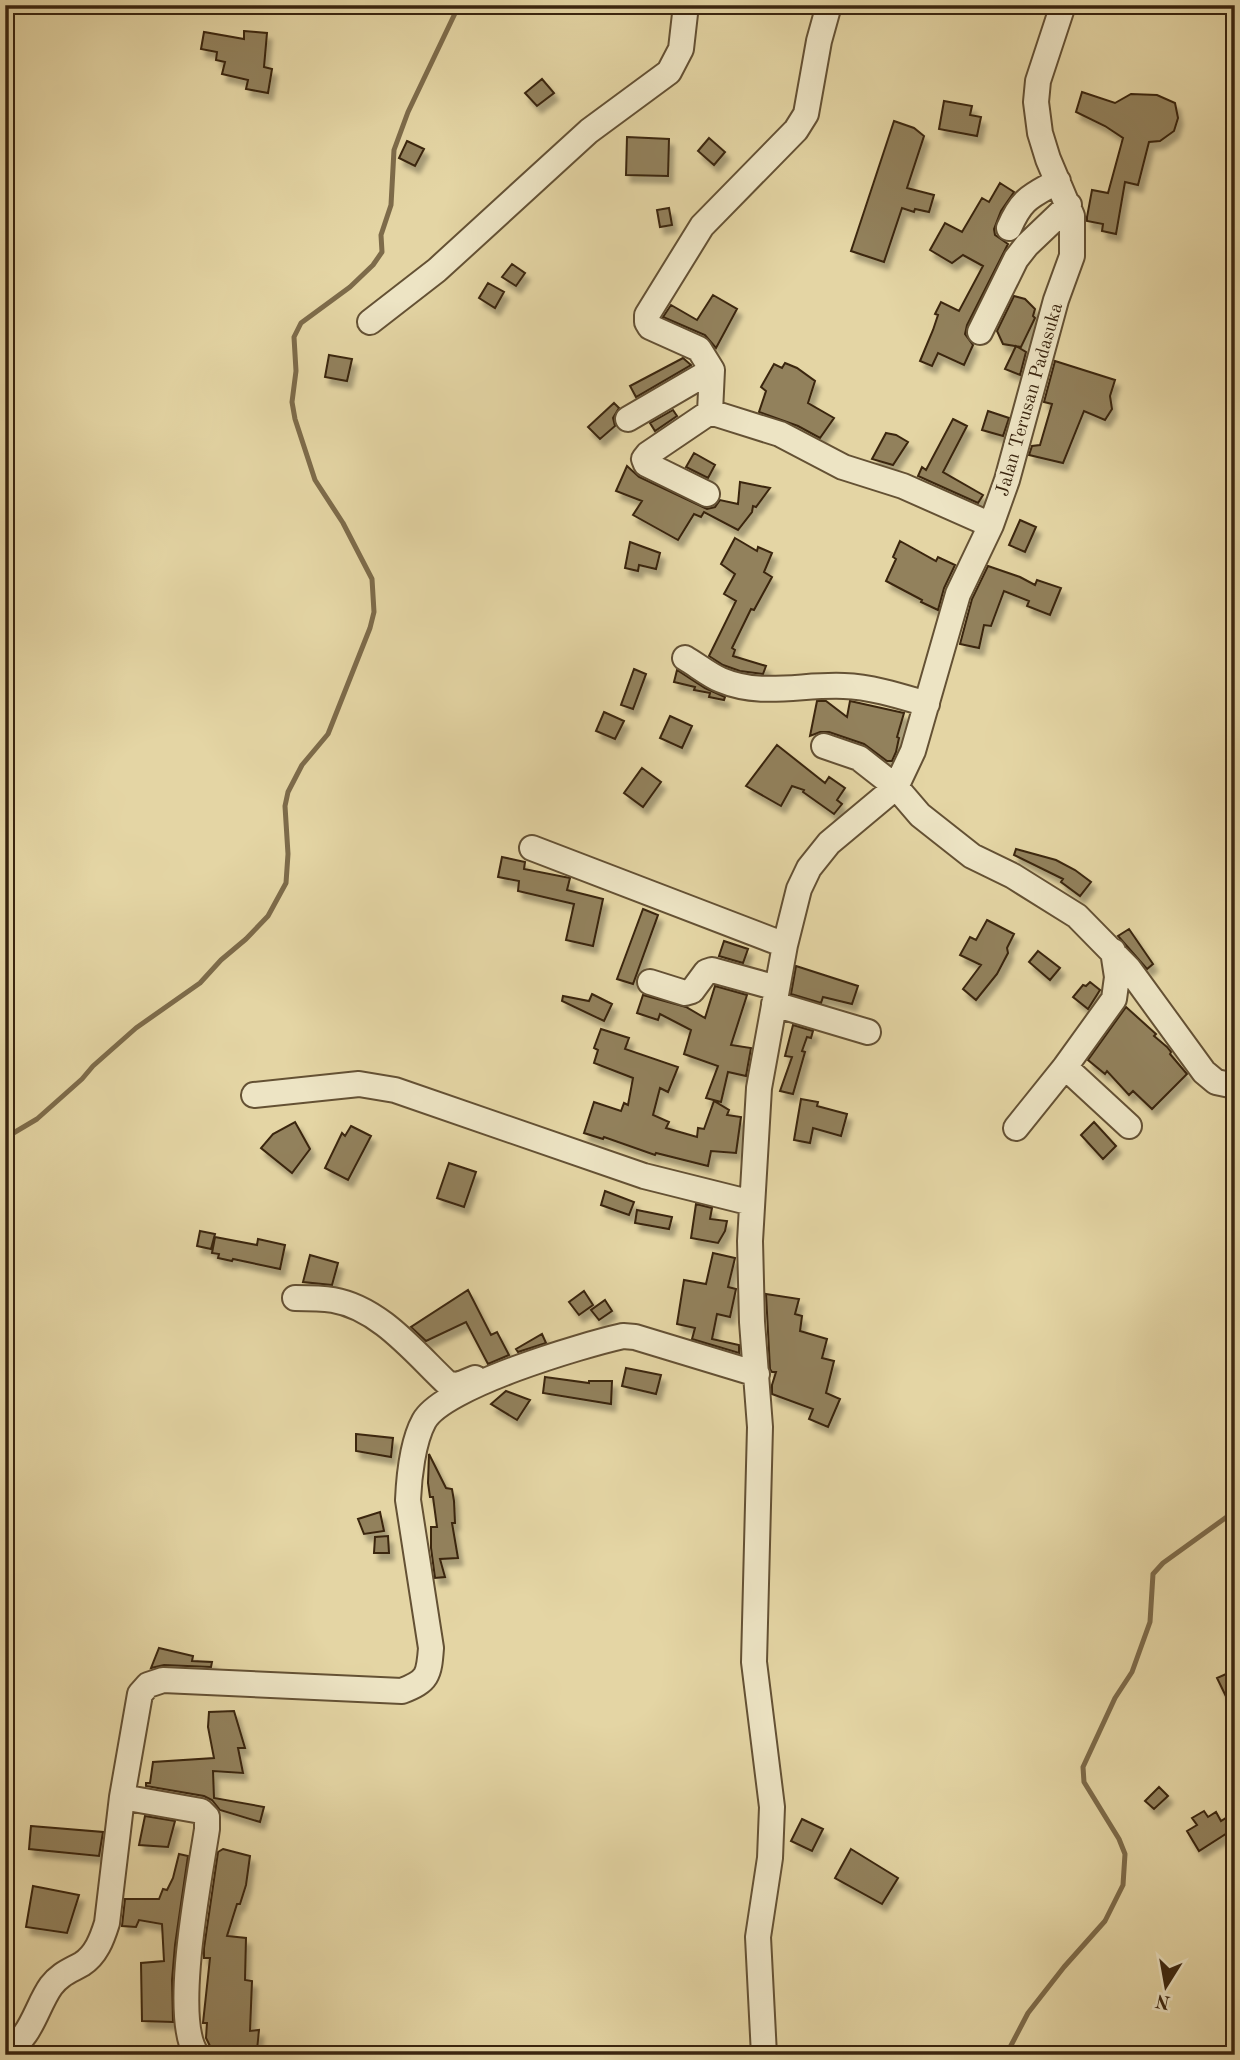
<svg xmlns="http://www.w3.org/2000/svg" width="1240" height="2060" font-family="'Old Standard TT',serif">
<defs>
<filter id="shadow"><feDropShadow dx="4.5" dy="7" stdDeviation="2" flood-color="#0004"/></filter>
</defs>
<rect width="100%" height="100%" fill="#e4d5a4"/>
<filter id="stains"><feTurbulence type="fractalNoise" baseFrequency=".00286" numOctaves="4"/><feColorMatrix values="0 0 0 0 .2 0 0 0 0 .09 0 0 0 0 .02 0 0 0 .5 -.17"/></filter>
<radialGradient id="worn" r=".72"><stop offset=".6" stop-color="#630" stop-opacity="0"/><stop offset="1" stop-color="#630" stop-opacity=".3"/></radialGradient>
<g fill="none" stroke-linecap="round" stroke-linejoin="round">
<path stroke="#7d6b4a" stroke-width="5" d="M 5,1138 L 37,1119 L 82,1079 L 93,1066 L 136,1028 L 200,983 L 221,960 L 246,939 L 268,916 L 286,883 L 288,854 L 285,806 L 288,792 L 302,765 L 328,734 L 370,628 L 374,612 L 372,579 L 343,523 L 315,480 L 295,419 L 292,402 L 296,371 L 294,337 L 301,323 L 350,287 L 373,265 L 382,252 L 381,235 L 391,205 L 394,150 L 408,112 L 459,5
M 1006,2055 L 1028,2013 L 1064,1967 L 1105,1921 L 1123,1885 L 1125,1854 L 1119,1839 L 1084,1782 L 1083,1767 L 1115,1698 L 1132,1672 L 1150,1622 L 1153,1574 L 1163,1563 L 1235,1511"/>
</g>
<path fill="#92815c" stroke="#3a250f" stroke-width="2" filter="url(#shadow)" d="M 244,31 L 267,33 L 264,67 L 272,69 L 268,93 L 246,89 L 248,80 L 222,74 L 225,62 L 216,60 L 217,52 L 201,49 L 204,32 L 244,39 Z
M 542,79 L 554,93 L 537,106 L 525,93 Z
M 1082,92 L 1115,103 L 1131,94 L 1157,95 L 1175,103 L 1178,118 L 1174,131 L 1160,141 L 1149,142 L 1138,185 L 1125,182 L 1116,234 L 1102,231 L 1103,224 L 1087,221 L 1087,217 L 1092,190 L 1108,193 L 1123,138 L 1105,126 L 1076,112 Z
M 944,101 L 972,106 L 970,115 L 981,117 L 977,136 L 939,129 Z
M 894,121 L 914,128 L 924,136 L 907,188 L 934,195 L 929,212 L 915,209 L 914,212 L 902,208 L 884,262 L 851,251 Z
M 627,137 L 669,139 L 668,176 L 626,175 Z
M 709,138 L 725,152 L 714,165 L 698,151 Z
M 407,141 L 424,149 L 415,166 L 399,158 Z
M 1000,183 L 1014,192 L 1001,211 L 994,229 L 995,235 L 1008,244 L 967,325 L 965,334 L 973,345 L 964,365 L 938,353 L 932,366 L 920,361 L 933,330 L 938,315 L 935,314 L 941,302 L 959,311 L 983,266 L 963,255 L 952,263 L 930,250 L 945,223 L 962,232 L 982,198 L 989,202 Z
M 669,208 L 672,225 L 660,227 L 657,210 Z
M 512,264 L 525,273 L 516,286 L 502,277 Z
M 488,283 L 504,292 L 495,308 L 479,298 Z
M 713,295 L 737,309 L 716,348 L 705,335 L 663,317 L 671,305 L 697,320 Z
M 1014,296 L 1025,299 L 1035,309 L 1033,316 L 1035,318 L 1021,347 L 1003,344 L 997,331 Z
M 1016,346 L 1026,352 L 1020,375 L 1005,369 Z
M 329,355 L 352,359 L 347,381 L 325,377 Z
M 683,358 L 691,365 L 636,397 L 630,386 Z
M 1055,361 L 1115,380 L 1110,396 L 1112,409 L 1105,420 L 1084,411 L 1063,463 L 1029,455 L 1032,446 L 1040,445 L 1052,404 L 1044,402 Z
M 785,363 L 797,368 L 815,381 L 808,403 L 834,418 L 820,438 L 798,426 L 759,412 L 766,391 L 761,387 L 774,364 L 782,368 Z
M 614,403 L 619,408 L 613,418 L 615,426 L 600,439 L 588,427 Z
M 673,410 L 677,416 L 655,431 L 650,423 Z
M 988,411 L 1009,418 L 1003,436 L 982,430 Z
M 953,419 L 967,426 L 943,472 L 983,495 L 978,503 L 918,476 L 922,467 L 926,470 Z
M 886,433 L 896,435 L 908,442 L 893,465 L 872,459 Z
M 694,453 L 715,465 L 708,478 L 686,467 Z
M 627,466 L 639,477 L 707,509 L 715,507 L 720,500 L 738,504 L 740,482 L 770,488 L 756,507 L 753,506 L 752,512 L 738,530 L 704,512 L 701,517 L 694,514 L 678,540 L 633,515 L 642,501 L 616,491 Z
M 1020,520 L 1036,527 L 1025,552 L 1009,545 Z
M 735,538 L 757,551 L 758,547 L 772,553 L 764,572 L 772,577 L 754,610 L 751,609 L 732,648 L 735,650 L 733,656 L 766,666 L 763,674 L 740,671 L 723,665 L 709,656 L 736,601 L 724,594 L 735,574 L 721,564 Z
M 900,541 L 936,561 L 938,557 L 955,565 L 944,588 L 938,610 L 921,602 L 922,600 L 886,581 L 896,559 L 893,557 Z
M 630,542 L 660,553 L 656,569 L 639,565 L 638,571 L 625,568 Z
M 988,566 L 1020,577 L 1035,585 L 1037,580 L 1061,588 L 1050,615 L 1027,606 L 1029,601 L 1004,591 L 991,626 L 984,625 L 979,648 L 960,644 L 972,599 Z
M 634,669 L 646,674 L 633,709 L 621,705 Z
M 677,670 L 705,688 L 725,697 L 724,700 L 709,697 L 710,693 L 694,690 L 695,687 L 674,682 Z
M 817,701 L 826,701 L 847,717 L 850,701 L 904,713 L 897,737 L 899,738 L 896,752 L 892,761 L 887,761 L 864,744 L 829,732 L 820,732 L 810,736 Z
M 604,712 L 624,721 L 615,739 L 596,731 Z
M 670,716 L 692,726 L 682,748 L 660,738 Z
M 777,745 L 825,783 L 829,777 L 845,788 L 837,800 L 842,804 L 834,814 L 803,792 L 804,790 L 792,786 L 781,806 L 746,786 Z
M 642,768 L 661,782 L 643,807 L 624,793 Z
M 1016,849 L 1056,860 L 1075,870 L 1091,882 L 1080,896 L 1061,882 L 1063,879 L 1014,855 Z
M 502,857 L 525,862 L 524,869 L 570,878 L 567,890 L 603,899 L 593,946 L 566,940 L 574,904 L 518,891 L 519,881 L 498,877 Z
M 643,909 L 658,915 L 633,984 L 617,979 Z
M 987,920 L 1014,934 L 1007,948 L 1008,953 L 997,974 L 976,1000 L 963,989 L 981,965 L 960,955 L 970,937 L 976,940 Z
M 1129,929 L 1153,964 L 1147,969 L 1118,936 Z
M 724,941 L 748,949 L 743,963 L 719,956 Z
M 1038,951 L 1060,968 L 1050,980 L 1029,962 Z
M 796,966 L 858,986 L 852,1004 L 823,997 L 821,1003 L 791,994 Z
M 1090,982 L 1100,990 L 1088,1009 L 1073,997 L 1083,985 L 1086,986 Z
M 715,986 L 747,995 L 731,1045 L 751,1048 L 746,1076 L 728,1072 L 721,1102 L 706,1098 L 718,1066 L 684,1054 L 691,1030 L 660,1014 L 658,1020 L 637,1013 L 643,995 L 686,1007 L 705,1018 Z
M 592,994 L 612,1004 L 604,1021 L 562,1001 L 563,996 L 589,1001 Z
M 1126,1007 L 1156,1034 L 1154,1036 L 1167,1047 L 1171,1052 L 1170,1054 L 1187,1074 L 1152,1109 L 1133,1091 L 1129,1095 L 1107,1071 L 1105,1074 L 1088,1060 Z
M 793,1025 L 813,1031 L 811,1038 L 807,1037 L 802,1051 L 805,1052 L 793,1094 L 780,1091 L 792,1057 L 785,1056 Z
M 601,1029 L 629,1038 L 625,1049 L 678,1067 L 668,1092 L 660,1088 L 653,1115 L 669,1122 L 666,1128 L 697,1137 L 698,1128 L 704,1129 L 714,1101 L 729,1110 L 727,1115 L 741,1117 L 736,1153 L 711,1151 L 708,1166 L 656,1153 L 655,1155 L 604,1137 L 603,1139 L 584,1133 L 594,1102 L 621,1111 L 624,1103 L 628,1105 L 633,1078 L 594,1063 L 598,1050 L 594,1048 Z
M 801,1099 L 818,1102 L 817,1106 L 847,1114 L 841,1136 L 813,1128 L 810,1143 L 794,1140 Z
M 295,1122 L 310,1149 L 292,1173 L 261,1148 L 273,1134 Z
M 1094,1122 L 1116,1146 L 1103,1159 L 1081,1135 Z
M 351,1126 L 371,1136 L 348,1180 L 325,1168 L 342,1133 L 345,1136 Z
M 449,1163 L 476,1172 L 464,1207 L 437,1198 Z
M 605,1191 L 634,1202 L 629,1215 L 601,1205 Z
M 696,1204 L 712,1208 L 710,1219 L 727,1221 L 725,1231 L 718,1243 L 691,1238 Z
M 637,1210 L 672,1217 L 669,1229 L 635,1223 Z
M 200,1231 L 215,1234 L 211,1249 L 197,1246 Z
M 215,1237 L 257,1245 L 258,1239 L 285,1245 L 280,1269 L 233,1259 L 232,1261 L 218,1258 L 219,1254 L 212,1253 Z
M 713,1253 L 735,1258 L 728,1287 L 736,1289 L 730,1317 L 717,1314 L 712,1339 L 739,1345 L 739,1353 L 692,1339 L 695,1328 L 677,1324 L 684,1280 L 706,1284 Z
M 310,1255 L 338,1263 L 332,1285 L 303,1282 Z
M 468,1290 L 491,1335 L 497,1332 L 509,1355 L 488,1364 L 466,1322 L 426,1341 L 411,1327 Z
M 584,1291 L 593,1305 L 579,1315 L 569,1302 Z
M 766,1294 L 799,1299 L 795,1314 L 802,1316 L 800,1331 L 827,1339 L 822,1358 L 834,1361 L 826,1393 L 840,1399 L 828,1427 L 809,1419 L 813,1409 L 772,1394 L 772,1385 L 776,1372 L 772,1372 L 770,1369 Z
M 605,1300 L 612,1311 L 599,1320 L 591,1310 Z
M 542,1334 L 546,1343 L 518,1352 L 516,1349 Z
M 626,1368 L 661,1375 L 656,1394 L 622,1386 Z
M 545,1377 L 589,1383 L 589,1381 L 612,1381 L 611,1404 L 543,1393 Z
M 506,1391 L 530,1400 L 517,1420 L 491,1404 Z
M 356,1434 L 393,1438 L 391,1457 L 356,1451 Z
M 429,1454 L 446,1488 L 452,1489 L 454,1501 L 455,1523 L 452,1523 L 458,1558 L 440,1559 L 445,1577 L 435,1578 L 431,1548 L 431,1527 L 437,1527 L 433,1497 L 430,1497 L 428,1483 Z
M 380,1512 L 384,1531 L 364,1534 L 358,1519 Z
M 388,1536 L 389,1553 L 374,1553 L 375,1537 Z
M 159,1648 L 193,1656 L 192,1661 L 212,1662 L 211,1667 L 164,1665 L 151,1668 Z
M 1235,1670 L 1235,1715 L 1217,1678 Z
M 234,1711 L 245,1748 L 238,1748 L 243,1773 L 213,1771 L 214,1798 L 264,1807 L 260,1822 L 220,1810 L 212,1800 L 204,1796 L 146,1786 L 146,1783 L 150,1783 L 153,1762 L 214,1758 L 208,1727 L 209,1712 Z
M 1159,1787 L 1168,1796 L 1154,1809 L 1145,1801 Z
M 1204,1811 L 1208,1817 L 1216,1812 L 1221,1821 L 1235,1812 L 1235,1828 L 1199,1851 L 1187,1831 L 1197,1825 L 1192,1818 Z
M 145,1816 L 175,1821 L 168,1847 L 139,1845 Z
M 802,1819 L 823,1829 L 812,1851 L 791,1841 Z
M 31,1826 L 103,1832 L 99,1856 L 29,1849 Z
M 223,1849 L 250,1856 L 246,1885 L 240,1904 L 237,1904 L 227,1936 L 246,1938 L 245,1980 L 252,1981 L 250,2031 L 259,2030 L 257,2050 L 210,2046 L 206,2038 L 207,2023 L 203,2023 L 210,1958 L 204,1958 L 204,1948 L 218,1852 Z
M 851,1849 L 898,1878 L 882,1904 L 835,1878 Z
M 179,1854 L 188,1856 L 175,1945 L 172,1980 L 173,2022 L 142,2021 L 141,1963 L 164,1961 L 162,1924 L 139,1920 L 136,1927 L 122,1926 L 125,1899 L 159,1899 L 163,1889 L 167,1890 L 173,1878 Z
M 33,1886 L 79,1895 L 67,1933 L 26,1927 Z"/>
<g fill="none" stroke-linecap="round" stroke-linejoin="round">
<g stroke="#645134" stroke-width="28">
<path id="minor" d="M 1009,228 C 1022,198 1030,197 1058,181
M 370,322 L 437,270 L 589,131 L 669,72 L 681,49 L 686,5
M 980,332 L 1016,259 L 1027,245 L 1069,205
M 712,370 L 699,349 L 650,327 L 647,322 L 647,315 L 702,226 L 796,130 L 806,114 L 819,41 L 829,5
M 628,419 L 712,370 L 710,412
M 707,494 L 646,464 L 644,459 L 648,454 L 710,412 L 780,434 L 843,467 L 903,486 L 991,525
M 685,658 C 697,665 709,675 721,680 C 761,697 802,684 844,686 C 872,687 900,696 927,704
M 824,746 L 859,758 L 896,787 L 920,815 L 972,856 L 1013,876 L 1077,916 L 1129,969 L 1204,1072 L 1216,1082 L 1235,1086
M 532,848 L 785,945
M 650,982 L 685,993 L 692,991 L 706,972 L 712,970 L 777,988
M 774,1004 L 868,1032
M 1065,1067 L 1129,1126
M 254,1095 L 359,1084 L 395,1090 L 644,1176 L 752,1203
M 1016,1128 L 1065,1067 L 1114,999 L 1117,977 L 1113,951
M 295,1298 C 307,1298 321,1298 333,1300 C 380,1308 415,1353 448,1384 L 458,1385 L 475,1378
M 122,1797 L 201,1811 L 207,1817 L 207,1829 C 200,1876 171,2019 197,2055
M 5,2051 C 31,2040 36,2007 51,1986 C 60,1974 70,1971 82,1964 C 96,1955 102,1939 107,1923 L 122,1797 L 140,1694 L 148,1685 L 163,1680 L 402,1691 C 428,1681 429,1675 431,1648 L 408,1500 C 409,1477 413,1441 424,1421 C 443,1386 583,1345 623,1336 L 635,1337 L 757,1374
M 764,2055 L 758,1937 L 770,1858 L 772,1807 L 754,1662 L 760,1427 L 752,1322 L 750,1241 L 759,1088 L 785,945 L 799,889 L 809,868 L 829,843 L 896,787 L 913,751 L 958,594 L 991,525 L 1007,480 L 1056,300 L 1072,256 L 1072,216 L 1048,159 L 1040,133 L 1036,102 L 1038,81 L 1063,5"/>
</g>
<use href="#minor" stroke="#ede4c4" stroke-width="24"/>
</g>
<g text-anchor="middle" stroke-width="7" stroke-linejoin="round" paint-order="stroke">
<g font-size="19" fill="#3a250f" stroke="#ede4c4">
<text transform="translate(1028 399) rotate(-74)" y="7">Jalan Terusan Padasuka</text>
</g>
</g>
<rect width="1240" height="2060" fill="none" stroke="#e4d5a4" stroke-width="28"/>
<rect x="7" y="7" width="1226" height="2046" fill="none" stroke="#3a250f" stroke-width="3.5"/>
<rect x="14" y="14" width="1212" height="2032" fill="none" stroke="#3a250f" stroke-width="2"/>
<g transform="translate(1166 1986) rotate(191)" stroke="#ede4c4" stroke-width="5" paint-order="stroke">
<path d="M0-5L12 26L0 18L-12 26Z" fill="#3a250f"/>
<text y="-10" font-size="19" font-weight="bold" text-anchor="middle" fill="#3a250f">N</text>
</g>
<rect width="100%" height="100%" filter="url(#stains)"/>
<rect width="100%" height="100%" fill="url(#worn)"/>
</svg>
